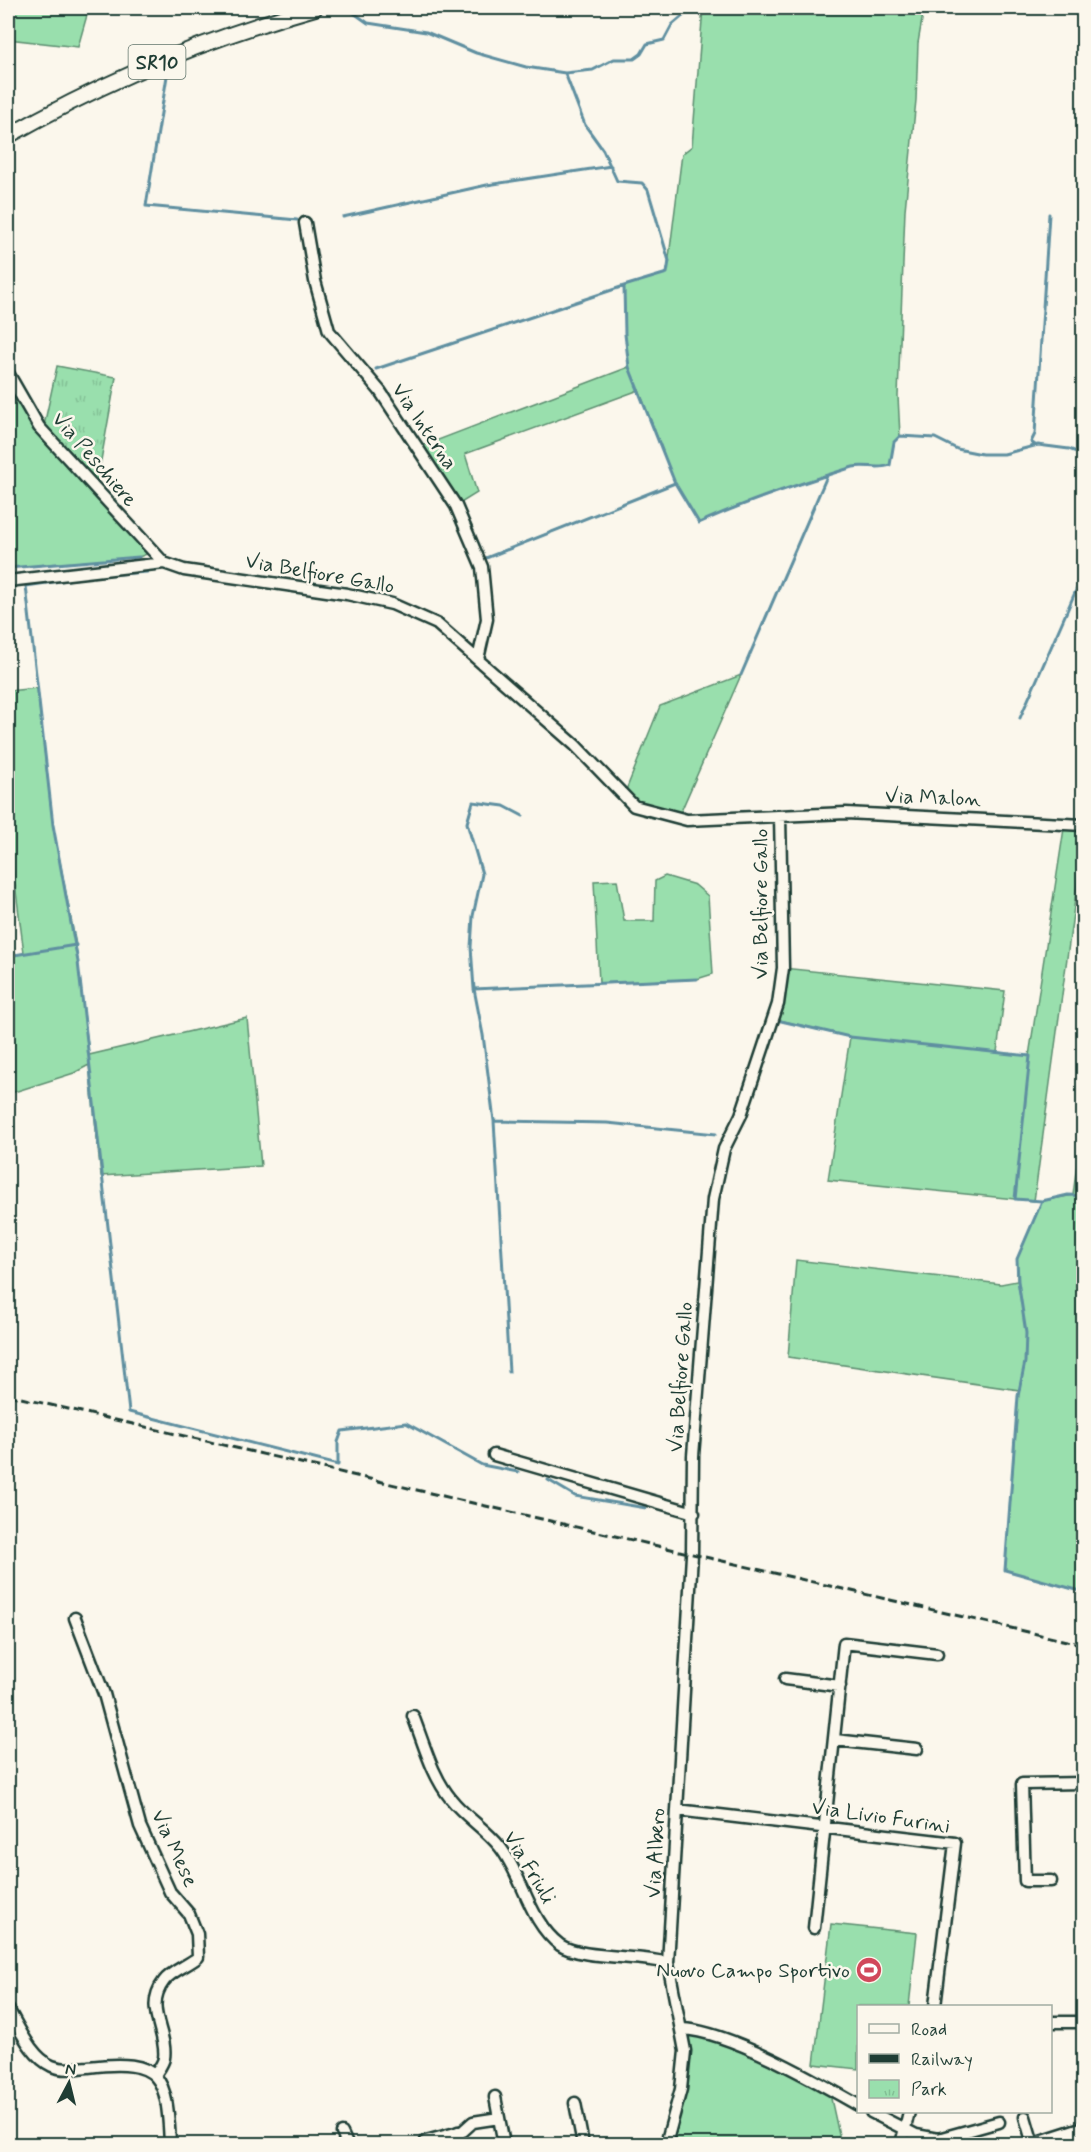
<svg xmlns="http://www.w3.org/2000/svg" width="1091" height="2152" font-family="Mynerve,sans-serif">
<defs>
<pattern id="park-tufts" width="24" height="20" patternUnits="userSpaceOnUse" patternTransform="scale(1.5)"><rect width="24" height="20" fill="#99dfad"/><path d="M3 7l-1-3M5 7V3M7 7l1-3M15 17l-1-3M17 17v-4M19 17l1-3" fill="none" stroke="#83c095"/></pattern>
</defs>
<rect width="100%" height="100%" fill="#fbf7ec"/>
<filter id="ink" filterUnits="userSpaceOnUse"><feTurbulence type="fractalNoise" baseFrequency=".0167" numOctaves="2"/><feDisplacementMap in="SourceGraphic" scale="12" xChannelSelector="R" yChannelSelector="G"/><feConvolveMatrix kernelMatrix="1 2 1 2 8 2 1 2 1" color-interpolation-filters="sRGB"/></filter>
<g filter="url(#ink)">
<path fill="#99dfad" stroke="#5c8e70" stroke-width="1.5" d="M 8,8 L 89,8 L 78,47 L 8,39 Z
M 703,8 L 924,8 L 918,43 L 916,100 L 905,210 L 898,396 L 900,436 L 894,442 L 890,465 C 879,470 866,464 853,467 C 801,483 749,500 699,523 L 675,483 L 639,390 L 465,454 L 477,493 L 456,506 L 417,448 L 629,367 L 625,334 L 624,286 L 667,273 L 682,154 L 692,146 Z
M 8,373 L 39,427 L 152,552 L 139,557 L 8,568 Z
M 741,675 L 678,818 L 634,806 L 624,795 L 660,706 Z
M 37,688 L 53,825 L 76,945 L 89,1055 L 247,1018 L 261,1166 L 101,1176 L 89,1065 L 74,1073 L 8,1094 L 8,956 L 24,953 L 8,830 L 8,691 Z
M 1065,822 L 1083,825 L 1083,840 L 1034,1201 L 828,1180 L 850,1037 L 775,1019 L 783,968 L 1005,991 L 997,1052 L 1029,1056 Z
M 665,876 L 695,885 L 708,896 L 713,974 L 697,979 L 599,983 L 594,881 L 617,880 L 624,921 L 654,921 L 655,881 Z
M 1083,1117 L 1083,1592 L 1005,1570 L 1019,1390 L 788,1357 L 796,1260 L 1001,1284 L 1017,1281 L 1017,1259 L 1042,1201 L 1073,1195 Z
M 831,1924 L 917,1933 L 909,2006 L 858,2006 L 858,2069 L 814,2064 Z
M 689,2033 L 703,2034 L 778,2065 L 830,2094 L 841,2144 L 672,2143 L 689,2059 Z"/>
<path fill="url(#park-tufts)" stroke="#5c8e70" stroke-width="1.5" d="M 57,366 L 116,377 L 96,488 L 43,430 Z"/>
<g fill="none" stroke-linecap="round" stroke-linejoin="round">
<path stroke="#5e8fa0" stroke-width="3" d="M 351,11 L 368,23 L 426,32 L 476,53 L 526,67 L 565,73 L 585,125 L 603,150 L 617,181 L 642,183 L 648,190 L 669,261 L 667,273 L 624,286 L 625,334 L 629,367 L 675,483 L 699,523 C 749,500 801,483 853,467 C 866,464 879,470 890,465 L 894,442 L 900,436 L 935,438 L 957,449 L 982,454 L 1004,454 L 1038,445 L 1069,449 L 1084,455
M 565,73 L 593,70 L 614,59 L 634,59 L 641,54 L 647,44 L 664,40 L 672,25 L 692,8
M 167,76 L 146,206 L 297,220
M 343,217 L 487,185 L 611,166
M 376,369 L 624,286
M 1035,445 L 1031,442 L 1035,434 L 1049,214
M 486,558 L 675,483
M 8,568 L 139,557
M 107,575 L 147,572
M 88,577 L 26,586 L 53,825 L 78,962 L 129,1412 L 338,1465 L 338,1442 L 342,1431 L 406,1423 L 482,1465 L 518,1472
M 741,675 L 827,476
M 1020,718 L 1084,572
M 8,956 L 76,945
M 474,989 L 697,979
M 781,1021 L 850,1037 L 1030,1056 L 1015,1199 L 1042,1201
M 494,1121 L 607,1123 L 716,1134
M 1084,1196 L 1068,1195 L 1042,1201 L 1017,1259 L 1018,1281 L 1026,1333 L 1025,1362 L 1018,1396 L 1005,1570 L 1084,1592
M 509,1372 L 494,1121 L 483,1035 L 474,989 L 471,947 L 473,916 L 482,874 L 467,823 L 473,802 L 504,806 L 523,816
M 548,1480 L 575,1496 L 646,1508"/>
<g stroke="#1f3d34" stroke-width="15">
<path id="minor" d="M 305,223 L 315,281 L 329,331 L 380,391 L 456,506 L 482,567 L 487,619 L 478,659
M 8,373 L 39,427 L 164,563 L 184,570 L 347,594 L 392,604 L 437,624 L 575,745 L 634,806 L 687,820 L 846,813 L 1084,825
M 8,581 L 164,563
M 494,1455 L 694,1513
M 75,1618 L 104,1694 L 140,1826 L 170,1892 L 189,1914 L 197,1934 L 198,1957 C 189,1965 171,1971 164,1981 C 143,2008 168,2033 164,2058 C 163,2064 158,2070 155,2075
M 785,1679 L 840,1686
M 413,1716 C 424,1744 432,1776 451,1799 C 465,1817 486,1829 500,1847 C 523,1876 529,1922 560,1945 C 580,1959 641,1955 668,1963
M 835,1740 L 917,1749
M 677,1810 L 955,1843 L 935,2006
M 1051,1881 L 1025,1881 L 1022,1784 L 1084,1783
M 814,1928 L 844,1643 L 937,1654
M 8,2009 C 19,2027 31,2057 52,2066 C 64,2071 76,2068 88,2067 C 162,2058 167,2076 170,2144
M 1050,2022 L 1084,2022
M 682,2029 C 729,2031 816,2081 858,2105
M 495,2097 L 504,2144
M 575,2103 L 583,2144
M 871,2112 L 916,2135 L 938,2139 L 999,2122
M 1025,2117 L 1033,2144
M 458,2132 L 460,2144
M 342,2133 L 347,2144
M 426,2141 L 463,2131 L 473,2122 L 499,2118
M 666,2144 L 681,2089 L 685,2051 L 668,1963 L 692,1555 L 693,1456 L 713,1199 L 724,1149 L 741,1115 L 778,1004 L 783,968 L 780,816
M 901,2144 L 909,2112
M 1031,2144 L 1084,2127"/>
</g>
<g stroke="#1f3d34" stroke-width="18">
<path id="major" d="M 8,136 C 105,81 207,38 315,8"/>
</g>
<use href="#minor" stroke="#fbf7ec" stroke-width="10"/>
<use href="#major" stroke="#fbf7ec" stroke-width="14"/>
<path stroke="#1f3d34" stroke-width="3" stroke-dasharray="9 4.5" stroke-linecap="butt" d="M 8,1395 L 1084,1645"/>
</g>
</g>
<defs>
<g id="stadium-disc" transform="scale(1.35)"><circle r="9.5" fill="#d1495b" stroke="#fbf7ec"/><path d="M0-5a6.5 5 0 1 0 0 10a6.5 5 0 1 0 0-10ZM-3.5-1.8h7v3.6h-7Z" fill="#fff"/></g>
</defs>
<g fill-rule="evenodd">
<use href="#stadium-disc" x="869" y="1970"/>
</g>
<g text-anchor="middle" stroke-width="5" stroke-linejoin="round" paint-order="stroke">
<rect fill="#fbf7ec" stroke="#61756b" stroke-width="1.5" x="128.5" y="45" width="57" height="34" rx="4.5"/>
<g font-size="20" font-weight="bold" fill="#1f3d34">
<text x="157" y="69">SR10</text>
</g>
<g font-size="21" fill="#1f3d34" stroke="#fbf7ec">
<text transform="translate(425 426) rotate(56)" y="7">Via Interna</text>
<text transform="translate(95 459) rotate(49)" y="7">Via Peschiere</text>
<text transform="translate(320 573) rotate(10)" y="7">Via Belfiore Gallo</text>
<text transform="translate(933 797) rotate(2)" y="7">Via Malon</text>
<text transform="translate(760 904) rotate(-90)" y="7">Via Belfiore Gallo</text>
<text transform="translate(680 1377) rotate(-86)" y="7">Via Belfiore Gallo</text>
<text transform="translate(881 1816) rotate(8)" y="7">Via Livio Furini</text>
<text transform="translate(175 1848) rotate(65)" y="7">Via Mese</text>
<text transform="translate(655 1853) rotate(-87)" y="7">Via Albero</text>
<text transform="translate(530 1867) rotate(59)" y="7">Via Friuli</text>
</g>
<g font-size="21" fill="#1f3d34" stroke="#fbf7ec" text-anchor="end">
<text x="850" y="1977">Nuovo Campo Sportivo</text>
</g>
</g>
<rect width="1091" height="2152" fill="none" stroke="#fbf7ec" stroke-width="30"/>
<rect x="15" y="15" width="1061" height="2122" fill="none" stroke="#1f3d34" stroke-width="2" filter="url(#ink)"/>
<rect x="857" y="2005" width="195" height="108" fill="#fbf7ec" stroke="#a3ada2" stroke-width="1.5"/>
<rect x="869" y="2024" width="30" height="9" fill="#fbf7ec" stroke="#a3ada2" stroke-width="1.5"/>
<text x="911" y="2035" font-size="18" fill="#1f3d34">Road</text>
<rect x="869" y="2054" width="30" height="9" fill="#1f3d34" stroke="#a3ada2" stroke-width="1.5"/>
<text x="911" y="2065" font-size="18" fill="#1f3d34">Railway</text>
<rect x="869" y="2080" width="30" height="18" fill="url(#park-tufts)" stroke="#a3ada2" stroke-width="1.5"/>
<text x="911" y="2095" font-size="18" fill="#1f3d34">Park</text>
<g transform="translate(69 2083) rotate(7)" stroke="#fbf7ec" stroke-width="4.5" paint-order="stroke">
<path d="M0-4.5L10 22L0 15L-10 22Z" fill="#1f3d34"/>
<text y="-9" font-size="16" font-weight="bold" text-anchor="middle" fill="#1f3d34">N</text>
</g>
</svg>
